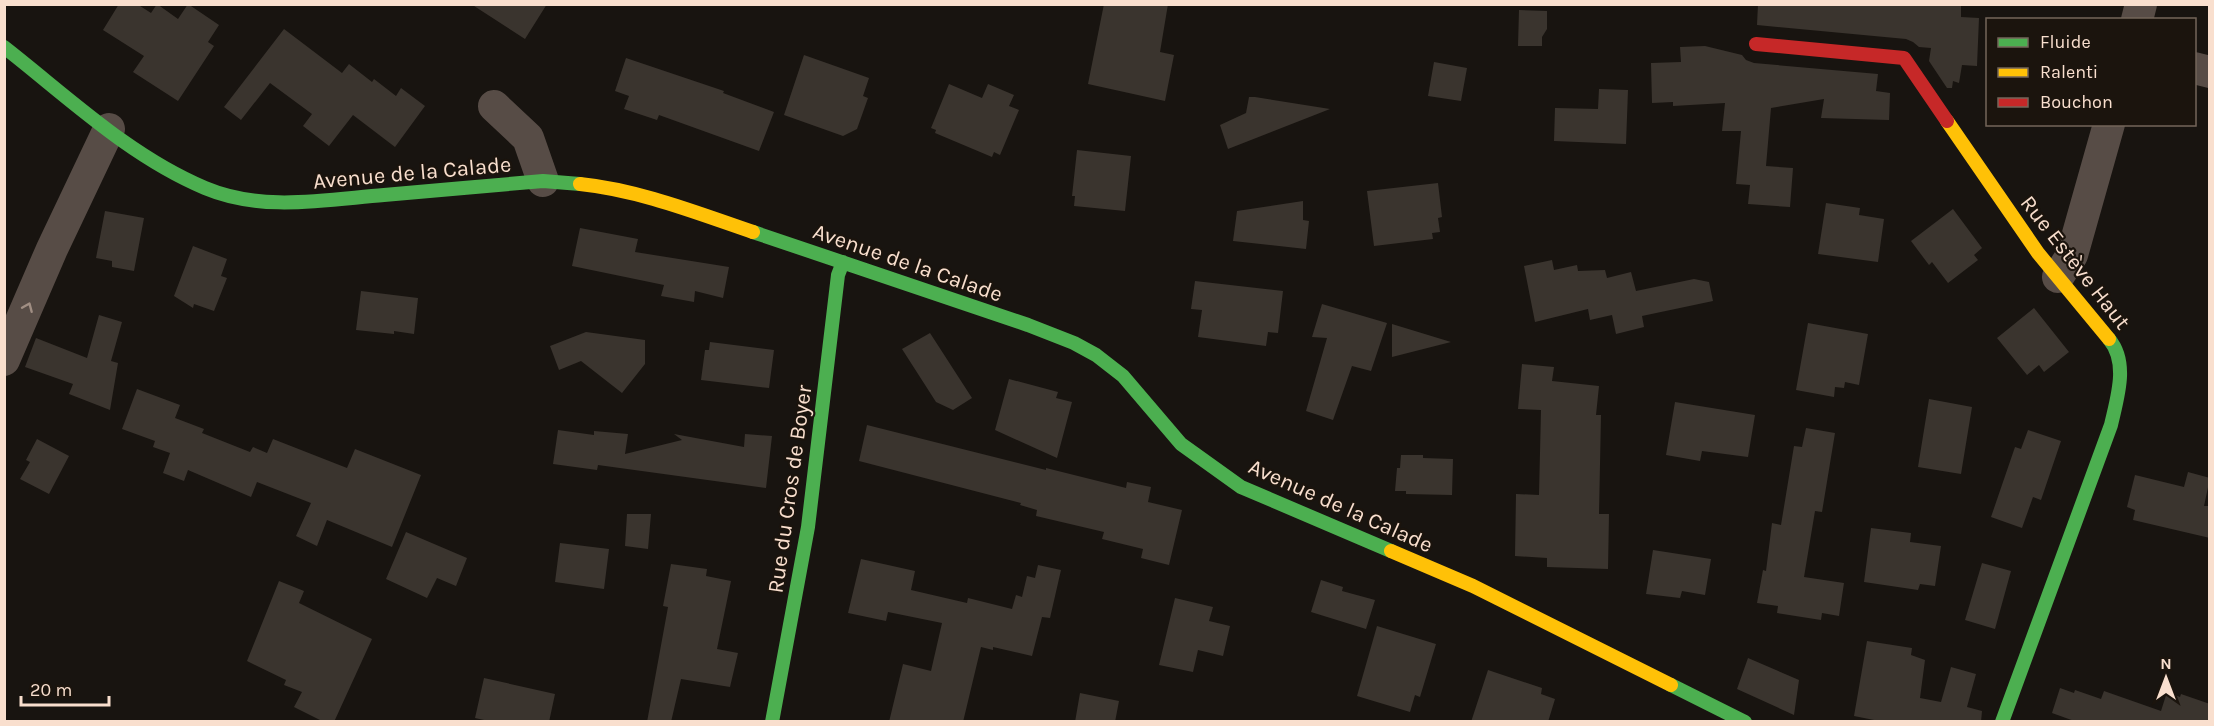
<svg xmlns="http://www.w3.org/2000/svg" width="2214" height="726" font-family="Karla,sans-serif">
<rect width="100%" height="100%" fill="#181410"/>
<path fill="#3a342e" d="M 119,4 L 137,4 L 151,13 L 157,4 L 178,19 L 188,4 L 219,25 L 208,42 L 214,46 L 178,101 L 133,72 L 144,56 L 103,30 Z
M 471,4 L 547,4 L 525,39 Z
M 1104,4 L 1168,4 L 1160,52 L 1174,55 L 1165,101 L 1088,84 Z
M 1758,4 L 1961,4 L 1961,17 L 1979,18 L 1977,66 L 1962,65 L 1959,83 L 1953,81 L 1952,88 L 1947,88 L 1929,61 L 1931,48 L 1919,47 L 1913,42 L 1906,39 L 1757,25 Z
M 1519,10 L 1547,11 L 1547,29 L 1542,37 L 1542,46 L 1518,46 Z
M 284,29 L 342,73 L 349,64 L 372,82 L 374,79 L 396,96 L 401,88 L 425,106 L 395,147 L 353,115 L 329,146 L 303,126 L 312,114 L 270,83 L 241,120 L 224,107 Z
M 1705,46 L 1742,55 L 1746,60 L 1754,63 L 1878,74 L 1876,91 L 1890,93 L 1889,120 L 1821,118 L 1824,99 L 1771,108 L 1766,166 L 1793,168 L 1790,207 L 1748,204 L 1750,185 L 1736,184 L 1741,131 L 1722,131 L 1725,103 L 1673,106 L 1673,102 L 1652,103 L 1651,63 L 1681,62 L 1680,47 Z
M 804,55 L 869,78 L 863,96 L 868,98 L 857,129 L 843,136 L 784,115 Z
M 626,58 L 724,91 L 723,93 L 774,112 L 759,151 L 659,115 L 657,120 L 624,109 L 629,96 L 615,91 Z
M 1434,62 L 1467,68 L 1461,101 L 1428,96 Z
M 949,84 L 982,98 L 988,84 L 1014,95 L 1009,106 L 1019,110 L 1000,155 L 994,152 L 992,157 L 935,133 L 936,130 L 931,128 Z
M 1599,89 L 1628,90 L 1626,144 L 1554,141 L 1555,108 L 1598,109 Z
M 1249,97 L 1255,97 L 1330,109 L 1228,149 L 1220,125 L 1246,113 Z
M 1077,150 L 1131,156 L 1125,211 L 1074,206 L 1075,196 L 1072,196 Z
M 1438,183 L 1442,217 L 1438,218 L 1440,232 L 1432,233 L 1433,239 L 1374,246 L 1367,191 Z
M 1303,201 L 1303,220 L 1309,221 L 1306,249 L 1233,241 L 1237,211 Z
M 1826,203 L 1860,208 L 1859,215 L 1884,219 L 1878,262 L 1818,254 Z
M 1953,209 L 1982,248 L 1974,255 L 1978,260 L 1948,283 L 1932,262 L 1929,265 L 1911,241 Z
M 105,211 L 144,218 L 134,271 L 112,267 L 112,261 L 96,258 Z
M 580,228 L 638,239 L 635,252 L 729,267 L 723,298 L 695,291 L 694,302 L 661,296 L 664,285 L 572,266 Z
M 193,246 L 227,259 L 221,276 L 227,278 L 214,311 L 194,304 L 193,308 L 174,296 Z
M 1552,260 L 1554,270 L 1577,265 L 1578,271 L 1605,270 L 1607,278 L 1631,272 L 1636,291 L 1694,279 L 1709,282 L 1713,301 L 1642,316 L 1644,327 L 1616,334 L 1612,315 L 1590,320 L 1588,309 L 1535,322 L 1524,266 Z
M 1195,281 L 1283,291 L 1278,333 L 1268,332 L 1266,346 L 1198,337 L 1202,310 L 1191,309 Z
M 361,291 L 418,298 L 414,334 L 394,331 L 394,334 L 356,330 Z
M 1322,304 L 1387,323 L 1371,371 L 1352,366 L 1333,420 L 1306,411 L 1327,338 L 1312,337 Z
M 2034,308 L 2069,352 L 2044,372 L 2039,365 L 2027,375 L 1997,338 Z
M 99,315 L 122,322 L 111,361 L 118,363 L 110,410 L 69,394 L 73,384 L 25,367 L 36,338 L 87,358 Z
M 1808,323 L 1868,334 L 1859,385 L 1845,382 L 1844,388 L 1835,387 L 1834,397 L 1796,390 Z
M 1392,324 L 1451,342 L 1392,357 Z
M 586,332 L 645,340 L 645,364 L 622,393 L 581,361 L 559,370 L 550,346 Z
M 930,333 L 972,398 L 953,410 L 936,402 L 902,349 Z
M 710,342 L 774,350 L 769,388 L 701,380 L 705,350 L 709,350 Z
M 1522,364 L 1554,367 L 1552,381 L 1599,386 L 1596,415 L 1601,415 L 1599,514 L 1609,514 L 1608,569 L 1547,567 L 1547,558 L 1515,556 L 1516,494 L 1539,495 L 1541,410 L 1518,409 Z
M 1009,379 L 1058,392 L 1056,398 L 1072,402 L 1057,458 L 995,430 Z
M 137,389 L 180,405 L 175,418 L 204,429 L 202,433 L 250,452 L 253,447 L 267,453 L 273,439 L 347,468 L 355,449 L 421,475 L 392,547 L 327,520 L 317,546 L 296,536 L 311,503 L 257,482 L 251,497 L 188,470 L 184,481 L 163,473 L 170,453 L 153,447 L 155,441 L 122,429 Z
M 1929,399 L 1972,407 L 1961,474 L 1918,467 Z
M 1675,402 L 1755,415 L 1748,457 L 1702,451 L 1700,461 L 1666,455 Z
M 867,425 L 1046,470 L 1046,468 L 1126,488 L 1127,482 L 1151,487 L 1148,502 L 1182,510 L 1169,565 L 1141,558 L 1143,549 L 1102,539 L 1104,532 L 1036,516 L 1037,510 L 1020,505 L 1021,503 L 859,461 Z
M 1806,428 L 1835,433 L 1822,512 L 1815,511 L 1804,577 L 1844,583 L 1839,616 L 1822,613 L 1821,620 L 1777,613 L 1778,606 L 1757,603 L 1763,570 L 1766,571 L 1772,523 L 1781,525 L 1794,446 L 1802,447 Z
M 558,430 L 594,435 L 594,431 L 628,434 L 625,454 L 682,440 L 674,434 L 744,447 L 745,434 L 772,436 L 766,488 L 598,465 L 597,470 L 553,464 Z
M 2028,430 L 2061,441 L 2041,500 L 2033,497 L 2022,528 L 1991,517 L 2015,447 L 2021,449 Z
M 37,439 L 69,456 L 49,494 L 20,479 L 30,462 L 26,460 Z
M 1401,455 L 1423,455 L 1423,458 L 1453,459 L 1452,495 L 1406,494 L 1406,491 L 1395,491 L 1397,468 L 1400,468 Z
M 2188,472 L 2210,478 L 2204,506 L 2210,506 L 2210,538 L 2133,520 L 2135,510 L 2127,507 L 2135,475 L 2184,487 Z
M 627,514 L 651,514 L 648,549 L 625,546 Z
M 1871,528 L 1911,533 L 1910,542 L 1941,546 L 1935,586 L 1920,584 L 1918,590 L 1864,582 Z
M 406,532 L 467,558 L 456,586 L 437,578 L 427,598 L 386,579 Z
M 560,543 L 609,549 L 604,589 L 555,582 Z
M 1653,550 L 1711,559 L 1705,595 L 1682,591 L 1680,598 L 1646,594 Z
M 861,559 L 915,571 L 911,590 L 967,603 L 968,598 L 1012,609 L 1016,595 L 1022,597 L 1027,576 L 1035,578 L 1038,565 L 1061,570 L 1050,618 L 1042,617 L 1032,656 L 993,647 L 993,650 L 981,647 L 963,722 L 889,722 L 903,664 L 931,671 L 942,623 L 888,612 L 886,621 L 848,613 Z
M 1982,563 L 2011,571 L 1995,629 L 1965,620 Z
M 671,564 L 707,569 L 706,576 L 731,581 L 717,649 L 738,653 L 730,687 L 681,679 L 671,722 L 647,722 L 668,607 L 663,606 Z
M 1321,580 L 1343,587 L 1342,591 L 1375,600 L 1366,629 L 1311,612 Z
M 279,581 L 304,591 L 299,603 L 372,639 L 334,722 L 324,722 L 294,707 L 302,692 L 284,685 L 286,680 L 247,661 Z
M 1175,598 L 1213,607 L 1209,621 L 1230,626 L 1223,656 L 1198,650 L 1193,672 L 1159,665 Z
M 1377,626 L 1436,644 L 1420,697 L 1415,695 L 1410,712 L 1357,696 Z
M 1867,641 L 1912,648 L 1911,655 L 1925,660 L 1920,698 L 1941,702 L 1951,667 L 1976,674 L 1967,707 L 1982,711 L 1981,722 L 1884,722 L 1854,716 Z
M 1748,658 L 1799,680 L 1794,715 L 1737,689 Z
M 1488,670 L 1542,688 L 1541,694 L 1555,699 L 1548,722 L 1471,722 Z
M 484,678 L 555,694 L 549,722 L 493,722 L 475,718 Z
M 2060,688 L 2074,693 L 2075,690 L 2101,699 L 2104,691 L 2161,711 L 2167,692 L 2180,697 L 2181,694 L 2210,704 L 2210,722 L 2077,722 L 2052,713 Z
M 1080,693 L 1119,701 L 1115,722 L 1075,722 Z"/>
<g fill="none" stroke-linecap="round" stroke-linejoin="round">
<path stroke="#574c46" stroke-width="32" d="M 2137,20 L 2141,4
M 2194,68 L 2210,72
M 494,106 L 528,138 L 543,181
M 2058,277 L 2072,255 L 2109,124
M 4,360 L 52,249 L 109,129"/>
<path stroke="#4caf50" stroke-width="14" d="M 4,47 C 68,97 129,156 205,188 C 262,212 324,200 384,195 C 437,190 490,186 543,181 L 580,184
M 753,232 L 1028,325 L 1074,343 L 1096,355 L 1123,376 L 1181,444 L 1241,487 L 1391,551
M 1671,685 L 1745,722
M 772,722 L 808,527 L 838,275 L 843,262
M 2002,722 L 2111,425 C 2117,398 2129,363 2109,339"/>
<path stroke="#ffc107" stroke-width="14" d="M 1947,121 L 2038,253 L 2109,339
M 580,184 C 639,190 697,213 753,232
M 1391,551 L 1473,586 L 1671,685"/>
<path stroke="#c62828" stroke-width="14" d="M 1756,44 L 1904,58 L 1947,121"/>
</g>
<defs><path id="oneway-chevron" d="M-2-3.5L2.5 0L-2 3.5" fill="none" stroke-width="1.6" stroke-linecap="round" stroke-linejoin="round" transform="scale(1.5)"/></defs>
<use stroke="#a08e83" href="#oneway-chevron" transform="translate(28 307) rotate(-67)"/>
<g text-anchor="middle" stroke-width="4.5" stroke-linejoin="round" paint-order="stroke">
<g font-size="22" fill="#f9dfce" stroke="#1b140d">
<text transform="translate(412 172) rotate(-5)" y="8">Avenue de la Calade</text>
<text transform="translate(908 262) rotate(19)" y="8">Avenue de la Calade</text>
<text transform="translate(2076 262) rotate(52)" y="8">Rue Estève Haut</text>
<text transform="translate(789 489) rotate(-82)" y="8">Rue du Cros de Boyer</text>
<text transform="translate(1341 505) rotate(24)" y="8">Avenue de la Calade</text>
</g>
</g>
<rect width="2214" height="726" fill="none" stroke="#f9dfce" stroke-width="12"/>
<rect x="1986" y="18" width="210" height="108" fill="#1b140d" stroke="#74655a" stroke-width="1.5"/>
<rect x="1998" y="38" width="30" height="9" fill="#4caf50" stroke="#74655a" stroke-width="1.5"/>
<text x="2040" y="48" font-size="18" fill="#f9dfce">Fluide</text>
<rect x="1998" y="68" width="30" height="9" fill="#ffc107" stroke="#74655a" stroke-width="1.5"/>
<text x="2040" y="78" font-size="18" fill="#f9dfce">Ralenti</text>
<rect x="1998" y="98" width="30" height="9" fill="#c62828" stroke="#74655a" stroke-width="1.5"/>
<text x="2040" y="108" font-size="18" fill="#f9dfce">Bouchon</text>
<g transform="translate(2166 678)" stroke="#1b140d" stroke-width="4.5" paint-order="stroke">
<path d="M0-4.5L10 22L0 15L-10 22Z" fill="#f9dfce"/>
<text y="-9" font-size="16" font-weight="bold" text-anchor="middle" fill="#f9dfce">N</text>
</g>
<path d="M21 696v9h88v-9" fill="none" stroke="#f9dfce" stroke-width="3"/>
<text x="30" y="696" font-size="18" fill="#f9dfce" stroke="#1b140d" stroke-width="4.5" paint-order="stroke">20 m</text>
</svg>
